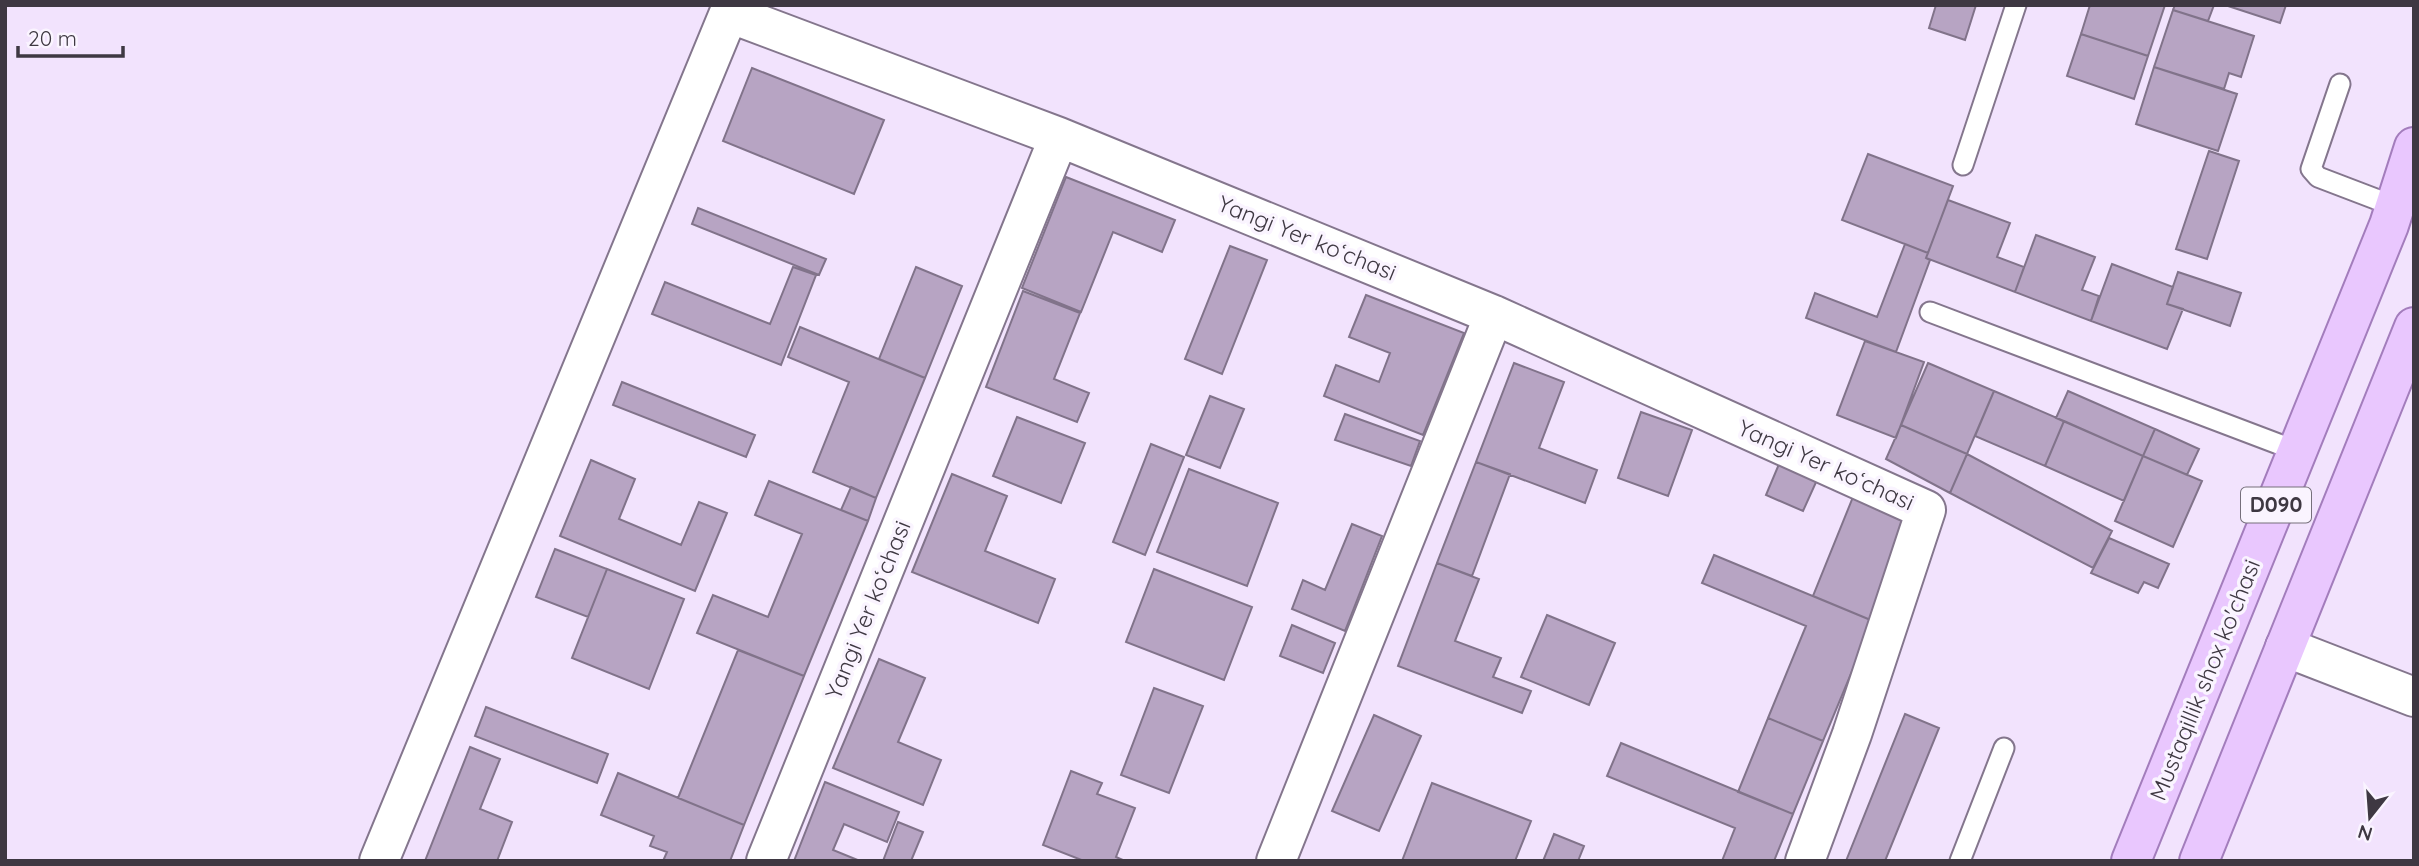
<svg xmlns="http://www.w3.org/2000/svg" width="2419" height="866" font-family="Quicksand,sans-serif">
<rect width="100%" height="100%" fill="#f2e3fd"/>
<path fill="#b7a4c3" stroke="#81738a" stroke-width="2" d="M 1936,5 L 1976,5 L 1965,40 L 1929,28 Z
M 2090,5 L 2165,5 L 2148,56 L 2081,34 Z
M 2175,5 L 2214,5 L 2208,21 L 2173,10 Z
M 2225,5 L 2286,5 L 2280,23 Z
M 2173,10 L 2254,36 L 2241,77 L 2229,73 L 2224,89 L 2154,67 Z
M 2081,34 L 2148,56 L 2134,99 L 2067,76 Z
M 2154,67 L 2237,94 L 2218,151 L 2136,124 Z
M 752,68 L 884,120 L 854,194 L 723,141 Z
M 2209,151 L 2239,161 L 2207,259 L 2176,249 Z
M 1868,154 L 1953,186 L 1928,253 L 1842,220 Z
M 1066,177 L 1175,220 L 1162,252 L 1113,232 L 1081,312 L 1022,288 Z
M 1948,200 L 2010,223 L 1997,257 L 2024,267 L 2015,292 L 1926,258 Z
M 698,208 L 826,259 L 819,275 L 692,224 Z
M 2036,235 L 2095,257 L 2082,290 L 2099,296 L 2091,321 L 2015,292 Z
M 1905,244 L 1928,253 L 1926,258 L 1930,260 L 1896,352 L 1806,318 L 1815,293 L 1877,317 Z
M 1230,246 L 1267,260 L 1222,374 L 1185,359 Z
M 2112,264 L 2173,287 L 2167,304 L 2183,309 L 2167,349 L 2091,321 Z
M 793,267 L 816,275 L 781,365 L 652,314 L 665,282 L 770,324 Z
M 916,267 L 962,286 L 925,378 L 879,359 Z
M 2178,272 L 2241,293 L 2230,326 L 2167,304 Z
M 1023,291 L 1080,313 L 1054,379 L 1089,393 L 1077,422 L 986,387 Z
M 1366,295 L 1464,333 L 1423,435 L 1324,396 L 1336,365 L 1379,382 L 1390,353 L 1349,337 Z
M 800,327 L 925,378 L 876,498 L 813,472 L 849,382 L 788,357 Z
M 1865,341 L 1924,362 L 1896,438 L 1837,415 Z
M 1514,363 L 1564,382 L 1539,448 L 1597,470 L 1585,503 L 1476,462 Z
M 1928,363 L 1994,391 L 1967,454 L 1901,425 Z
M 622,382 L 755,435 L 746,457 L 613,405 Z
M 1994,391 L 2064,421 L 2045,466 L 1975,436 Z
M 2068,391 L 2155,429 L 2143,456 L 2056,418 Z
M 1210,396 L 1244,409 L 1220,468 L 1186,455 Z
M 1641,412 L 1692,430 L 1668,496 L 1618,478 Z
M 1345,414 L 1420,441 L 1411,466 L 1335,440 Z
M 1017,417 L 1085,443 L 1061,503 L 993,476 Z
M 2064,421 L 2143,456 L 2124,501 L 2045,466 Z
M 1901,425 L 1967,454 L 1950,493 L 1886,459 Z
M 2155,429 L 2199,449 L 2187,475 L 2143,456 Z
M 1151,444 L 1184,457 L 1145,555 L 1113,542 Z
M 1967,454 L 2112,531 L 2093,568 L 1950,493 Z
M 2143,456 L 2202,481 L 2173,547 L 2115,521 Z
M 591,460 L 635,479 L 619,519 L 681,545 L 699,502 L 727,513 L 695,591 L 560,536 Z
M 1476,462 L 1510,474 L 1472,576 L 1437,563 Z
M 1779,464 L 1817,480 L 1803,511 L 1766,495 Z
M 1189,469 L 1278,503 L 1247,586 L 1157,552 Z
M 952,474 L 1007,496 L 985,551 L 1055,579 L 1038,623 L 912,572 Z
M 769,481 L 868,521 L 804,676 L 697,633 L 713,595 L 768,617 L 802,534 L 755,515 Z
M 851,487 L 876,498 L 868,521 L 841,510 Z
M 1853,497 L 1914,522 L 1873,621 L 1813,596 Z
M 1352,524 L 1382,536 L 1345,631 L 1292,609 L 1303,580 L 1325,590 Z
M 2109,538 L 2169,564 L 2158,588 L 2144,582 L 2138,593 L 2091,573 Z
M 555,549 L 607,569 L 588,617 L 536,597 Z
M 1714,555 L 1873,621 L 1823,741 L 1768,718 L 1806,626 L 1702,583 Z
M 1437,563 L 1479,579 L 1455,641 L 1501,658 L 1493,677 L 1531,691 L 1522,713 L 1398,666 Z
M 607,569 L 684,599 L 649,689 L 572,658 Z
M 1154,569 L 1252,607 L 1224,680 L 1126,642 Z
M 1547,615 L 1615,643 L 1589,705 L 1521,677 Z
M 1292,625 L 1335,643 L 1323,673 L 1280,656 Z
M 738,650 L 804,676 L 744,825 L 678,798 Z
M 879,659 L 925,678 L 898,742 L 941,760 L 923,805 L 833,768 Z
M 1154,688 L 1203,706 L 1169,793 L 1121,775 Z
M 486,707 L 608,754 L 597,783 L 475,736 Z
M 1905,714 L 1939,728 L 1885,861 L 1846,861 Z
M 1374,715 L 1421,736 L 1379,831 L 1332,811 Z
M 1768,718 L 1823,741 L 1793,814 L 1738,792 Z
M 1621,743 L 1793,814 L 1774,861 L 1722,861 L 1735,828 L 1607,776 Z
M 470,747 L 500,759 L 480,809 L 512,822 L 497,861 L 425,861 Z
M 1071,771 L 1102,783 L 1097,794 L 1135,808 L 1116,857 L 1125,861 L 1084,861 L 1043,845 Z
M 618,773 L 744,825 L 730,861 L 663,861 L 667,852 L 650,846 L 654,836 L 601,815 Z
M 825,782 L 899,812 L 887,842 L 844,824 L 833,850 L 860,861 L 794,861 Z
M 1432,783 L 1531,821 L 1515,861 L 1402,861 Z
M 898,822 L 923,832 L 911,861 L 883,861 Z
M 1554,834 L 1584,846 L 1578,861 L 1543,861 Z"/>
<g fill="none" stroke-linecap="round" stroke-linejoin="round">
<g stroke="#84768d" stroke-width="23">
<path id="service" d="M 2340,84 L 2311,169 L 2318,177 L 2394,206
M 1963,165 L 2016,5
M 1930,312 L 2297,451
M 1960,861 L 2004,748"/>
</g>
<g stroke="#84768d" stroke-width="42">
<path id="minor" d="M 2285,647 L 2414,697
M 379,861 L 729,13 L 1059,137 L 1494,315 L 1926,510 L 1852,734 L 1805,861
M 766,861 L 1059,137
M 1276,861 L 1494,315"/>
</g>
<g stroke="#a37dbc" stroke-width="42">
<path id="primary" d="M 2131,861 L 2389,225 L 2414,147
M 2199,861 L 2414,327"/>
</g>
<use href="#service" stroke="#fff" stroke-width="19"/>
<use href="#minor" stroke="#fff" stroke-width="38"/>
<use href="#primary" stroke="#e9c7fe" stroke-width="38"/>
</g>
<g text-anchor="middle" stroke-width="7" stroke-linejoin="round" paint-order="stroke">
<rect fill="#faf4ff" stroke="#76707b" stroke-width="2" x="2241" y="487.5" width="70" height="35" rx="5"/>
<g font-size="21" font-weight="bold" fill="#3e3842">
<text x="2276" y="512">D090</text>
</g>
<g font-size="23" fill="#3e3842" stroke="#faf4ff">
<text transform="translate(1307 238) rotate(22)" y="8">Yangi Yer koʻchasi</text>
<text transform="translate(1826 465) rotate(24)" y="8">Yangi Yer koʻchasi</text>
<text transform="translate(868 610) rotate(-68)" y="8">Yangi Yer koʻchasi</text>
<text transform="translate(2205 680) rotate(-68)" y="8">Mustaqillik shox ko'chasi</text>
</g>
</g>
<rect width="2419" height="866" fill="none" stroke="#3e3842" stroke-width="14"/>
<g transform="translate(2370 817) rotate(197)" stroke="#faf4ff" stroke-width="5" paint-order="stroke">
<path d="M0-5L12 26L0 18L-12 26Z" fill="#3e3842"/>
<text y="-10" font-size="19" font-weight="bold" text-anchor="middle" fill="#3e3842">N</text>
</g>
<path d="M18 46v10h105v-10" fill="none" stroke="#3e3842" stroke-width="3.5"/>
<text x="28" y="46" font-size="21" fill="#3e3842" stroke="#faf4ff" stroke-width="5" paint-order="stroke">20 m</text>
</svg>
